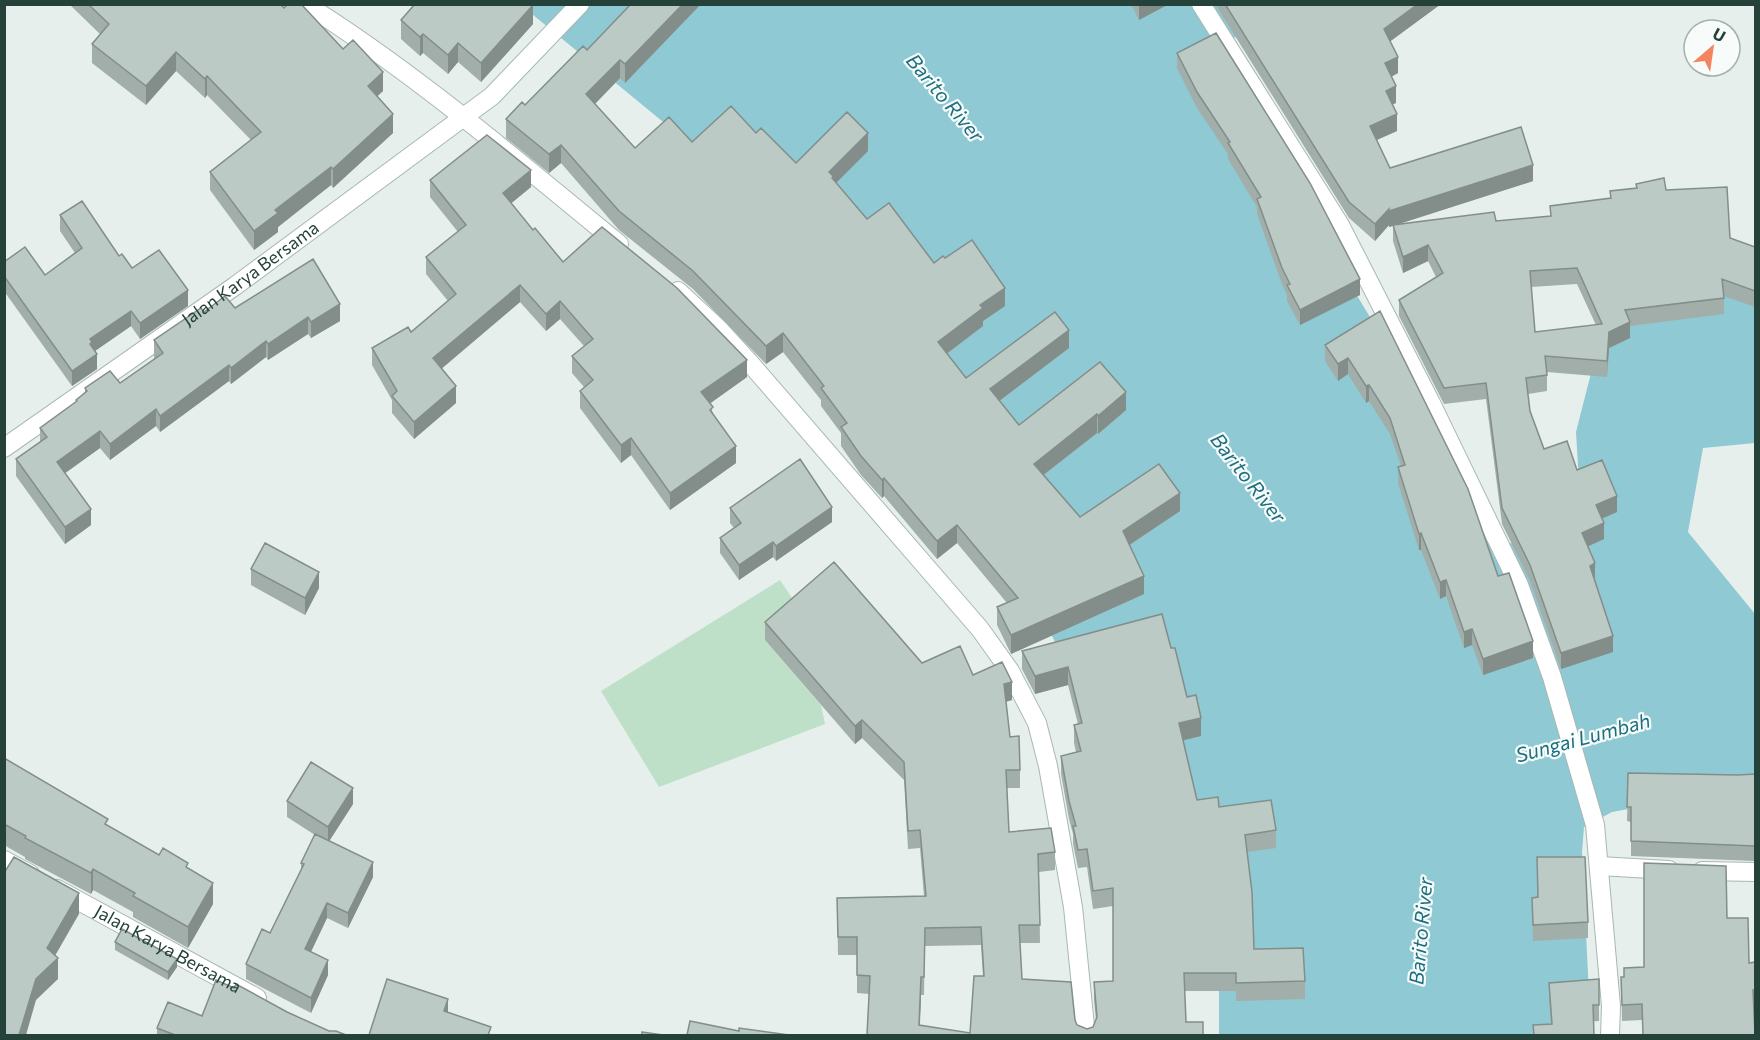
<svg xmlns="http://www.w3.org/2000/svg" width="1760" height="1040" font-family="Commissioner,sans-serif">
<rect width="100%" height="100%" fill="#e6efeb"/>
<path fill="#bfe0c8" d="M 780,580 L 800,610 L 765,640 L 821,705 L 825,724 L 659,787 L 601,691 Z"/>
<path fill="#8ec9d4" d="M 521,5 L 1183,5 L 1422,404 L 1484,541 L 1583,549 L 1576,432 L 1601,334 L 1732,274 L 1755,288 L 1755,443 L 1703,448 L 1688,532 L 1755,614 L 1755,786 L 1612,812 L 1584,827 L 1582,852 L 1591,1035 L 1219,1035 L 1219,988 L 1082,695 L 1025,583 L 685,140 Z"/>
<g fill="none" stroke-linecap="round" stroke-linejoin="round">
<path stroke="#8ec9d4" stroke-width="54" d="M 1135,69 L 1237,4"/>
<g stroke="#a8b8b2" stroke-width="20">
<g id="minor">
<path d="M 305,4 C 417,74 517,161 619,244"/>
<path d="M 1201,4 L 1340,225 L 1431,403 L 1519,585 L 1552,677 L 1595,825 L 1611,1006 L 1610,1036"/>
<path d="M 678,291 L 718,328 L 749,362 L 980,629 L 1010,671 L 1037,723 L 1048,766 L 1073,907 L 1086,1036"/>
<path id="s1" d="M 4,448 L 235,286 L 492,96 L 580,4"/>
<path d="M 4,860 L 30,874"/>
<path d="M 1599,866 L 1669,870"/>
<path d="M 1702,871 L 1756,872"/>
<path id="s2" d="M 57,889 L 257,998"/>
</g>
</g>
<use href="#minor" stroke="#fff" stroke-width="18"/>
</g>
<path fill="#a1aea9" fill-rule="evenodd" d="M 69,4 L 280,4 L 383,91 L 377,96 L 393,133 L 333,188 L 331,185 L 278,227 L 278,232 L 254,250 L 210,190 L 210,172 L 251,140 L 207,95 L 205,98 L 176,71 L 146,105 L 92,63 L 92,44 L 100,34 Z
M 411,4 L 533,4 L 533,24 L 481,82 L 458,62 L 448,74 L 423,53 L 420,56 L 401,39 L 401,20 L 413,6 Z
M 631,4 L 701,4 L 625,83 L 620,78 L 595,104 L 635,148 L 756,133 L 796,163 L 868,151 L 836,183 L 867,219 L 934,263 L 945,258 L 1005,306 L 983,321 L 983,326 L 947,354 L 966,378 L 1069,348 L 999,400 L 1019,425 L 1126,410 L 1098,434 L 1097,433 L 1044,475 L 1080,517 L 1180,511 L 1130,545 L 1144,594 L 1011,654 L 997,625 L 997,607 L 1007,603 L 957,543 L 937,559 L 884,496 L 882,498 L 861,475 L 841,446 L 841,433 L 821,406 L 821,400 L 783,352 L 766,364 L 693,289 L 619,230 L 561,163 L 549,173 L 506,138 L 506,119 L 525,105 L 587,50 Z
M 1131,4 L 1169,4 L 1139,20 Z
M 1215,4 L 1441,4 L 1390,41 L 1398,73 L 1391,77 L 1396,103 L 1392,104 L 1397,131 L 1376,140 L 1390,168 L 1533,181 L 1396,225 L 1496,221 L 1550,216 L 1550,206 L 1610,198 L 1610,191 L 1636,188 L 1636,184 L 1666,190 L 1730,238 L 1755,247 L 1755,307 L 1724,296 L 1724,314 L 1630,326 L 1630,338 L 1609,348 L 1607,377 L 1547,372 L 1547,391 L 1528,394 L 1530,411 L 1544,449 L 1577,470 L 1617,512 L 1602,519 L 1604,539 L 1588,546 L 1595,579 L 1594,580 L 1613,652 L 1561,669 L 1530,581 L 1502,524 L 1486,399 L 1444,404 L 1399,316 L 1399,300 L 1436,277 L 1428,261 L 1403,273 L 1393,241 L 1393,226 L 1389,227 L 1389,225 L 1375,241 L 1349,218 ZM 1577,284 L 1596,325 L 1535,332 L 1531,287 Z
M 1177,53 L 1360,295 L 1300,325 L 1287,301 L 1287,295 L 1282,284 L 1257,214 L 1257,207 L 1228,159 L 1228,154 L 1197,108 L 1177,68 Z
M 430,180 L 531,187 L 511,203 L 533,230 L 563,262 L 747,377 L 710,403 L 713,414 L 736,463 L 670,510 L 631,455 L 621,463 L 580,408 L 580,391 L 584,387 L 572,373 L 572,356 L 584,346 L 560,319 L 546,331 L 520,302 L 442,368 L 456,403 L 414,439 L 392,413 L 392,400 L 372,365 L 372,348 L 411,332 L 448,301 L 426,274 L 426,257 L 458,232 L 430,197 Z
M 60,215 L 119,256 L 132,268 L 188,306 L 140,339 L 131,326 L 95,351 L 97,369 L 72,386 L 4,291 L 4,262 L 45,275 L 75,253 L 60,231 Z
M 235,308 L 340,321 L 311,338 L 308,334 L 268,360 L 266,357 L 231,384 L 229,381 L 160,432 L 156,426 L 110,460 L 100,448 L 65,473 L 91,525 L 65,544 L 16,476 L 16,459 L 40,442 L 40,428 L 76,402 L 76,400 L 85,393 L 85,388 L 120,383 L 155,359 L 154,357 L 154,340 L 204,312 Z
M 1380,311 L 1498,576 L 1533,658 L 1483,675 L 1472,645 L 1464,648 L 1446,596 L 1440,599 L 1421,550 L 1419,550 L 1398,483 L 1398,467 L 1401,466 L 1390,434 L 1369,401 L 1366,403 L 1348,374 L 1338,381 L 1325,361 L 1325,345 Z
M 730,508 L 832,522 L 776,561 L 773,557 L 739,580 L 720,553 L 720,538 L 734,528 L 730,523 Z
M 251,569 L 319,588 L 305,615 L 251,585 Z
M 765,622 L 922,663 L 973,675 L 1012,700 L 1006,702 L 1010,737 L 1020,770 L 1020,788 L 1007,788 L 1009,832 L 1055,852 L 1055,870 L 1039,872 L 1040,943 L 1020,943 L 1022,979 L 1075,1020 L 1077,1025 L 1087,1029 L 1093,1027 L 1096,1021 L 1094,1000 L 1094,982 L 1113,981 L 1113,906 L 1093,909 L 1087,867 L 1078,868 L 1073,844 L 1073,834 L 1069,819 L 1061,774 L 1061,756 L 1076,752 L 1074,743 L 1074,725 L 1078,724 L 1068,685 L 1035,694 L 1022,669 L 1022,651 L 1171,648 L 1187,697 L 1201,736 L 1183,741 L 1197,800 L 1219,807 L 1276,830 L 1276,848 L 1247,852 L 1254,949 L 1305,981 L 1305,999 L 1236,1001 L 1236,991 L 1184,991 L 1186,1022 L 1203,1035 L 867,1035 L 869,994 L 857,993 L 857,955 L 838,955 L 837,898 L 924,896 L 920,848 L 908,849 L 904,780 L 862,738 L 855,744 L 765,640 ZM 981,945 L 983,976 L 970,1033 L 920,1025 L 921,995 L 924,995 L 925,946 Z
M 4,758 L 108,826 L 159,855 L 188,868 L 213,904 L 188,948 L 133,917 L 133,912 L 93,890 L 91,894 L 25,859 L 25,857 L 4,845 Z
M 1628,773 L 1738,775 L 1755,774 L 1755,861 L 1631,856 L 1631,822 L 1627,821 Z
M 287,801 L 353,804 L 329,841 L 373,877 L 348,928 L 327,918 L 311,952 L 328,975 L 311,1013 L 246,979 L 246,964 L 270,933 L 301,869 L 301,863 L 315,835 L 287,817 Z
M 1532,898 L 1588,922 L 1588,938 L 1533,941 Z
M 1727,918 L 1749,963 L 1755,962 L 1755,1035 L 1643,1035 L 1642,1020 L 1622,1021 L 1621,977 L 1624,977 L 1644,967 Z
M 115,942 L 177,967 L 168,980 L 115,950 Z
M 1599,979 L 1599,1021 L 1551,1024 L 1549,999 L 1549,983 Z
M 287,1012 L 329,1031 L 346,1035 L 157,1035 L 157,1028 L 202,1016 Z"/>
<path fill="#838d89" d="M 683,4 L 701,4 L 625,83 L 625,64 Z
M 1139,4 L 1169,4 L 1139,20 Z
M 1418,4 L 1441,4 L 1384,46 L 1384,29 Z
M 533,5 L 533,24 L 481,82 L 481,63 Z
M 423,34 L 423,53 L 420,56 L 420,37 Z
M 458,43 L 458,62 L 448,74 L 448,55 Z
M 176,52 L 176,71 L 146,105 L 146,86 Z
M 1398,57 L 1398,73 L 1385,80 L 1385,63 Z
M 620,60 L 620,78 L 586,113 L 586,94 Z
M 383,72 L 383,91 L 368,105 L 368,86 Z
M 207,76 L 207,95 L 205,98 L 205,79 Z
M 1396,86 L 1396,103 L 1386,107 L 1386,91 Z
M 393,114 L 393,133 L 333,188 L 333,169 Z
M 1397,114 L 1397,131 L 1370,143 L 1370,126 Z
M 868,133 L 868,151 L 833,186 L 829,172 Z
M 561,145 L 561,163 L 549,173 L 549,154 Z
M 1533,165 L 1533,181 L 1389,227 L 1389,211 Z
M 331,167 L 331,185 L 278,227 L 278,232 L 254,250 L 254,231 L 275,210 Z
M 531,170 L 531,187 L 503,210 L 503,193 Z
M 1389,209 L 1389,225 L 1375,241 L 1375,224 Z
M 1428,245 L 1428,261 L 1403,273 L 1403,257 Z
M 1360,279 L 1360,295 L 1300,325 L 1300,310 Z
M 520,285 L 520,302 L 433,376 L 433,358 Z
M 1005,288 L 1005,306 L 983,321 L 983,326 L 938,360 L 938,342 L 980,305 Z
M 188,290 L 188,306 L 140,339 L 140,323 Z
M 560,301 L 560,319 L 546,331 L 546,314 Z
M 340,304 L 340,321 L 311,338 L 311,322 Z
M 131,311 L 131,326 L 92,353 L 97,354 L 97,369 L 72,386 L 72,371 L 90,339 Z
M 308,317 L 308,334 L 268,360 L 268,344 Z
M 1630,322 L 1630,338 L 1609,348 L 1607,377 L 1609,332 Z
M 1069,330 L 1069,348 L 990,408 L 990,389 Z
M 783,333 L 783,352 L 766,364 L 766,346 Z
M 266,341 L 266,357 L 231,384 L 231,368 Z
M 1348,358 L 1348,374 L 1338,381 L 1338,364 Z
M 747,360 L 747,377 L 701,410 L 701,392 Z
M 229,365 L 229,381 L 160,432 L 160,416 Z
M 1369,385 L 1369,401 L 1366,403 L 1366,386 Z
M 456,386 L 456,403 L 414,439 L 414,422 Z
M 1126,392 L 1126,410 L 1098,434 L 1098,416 Z
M 156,409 L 156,426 L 110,460 L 110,444 Z
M 1097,414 L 1097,433 L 1034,482 L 1034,464 Z
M 100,431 L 100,448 L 57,479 L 57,462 Z
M 631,438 L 631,455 L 621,463 L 621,445 Z
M 736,446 L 736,463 L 670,510 L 670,493 Z
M 884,478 L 884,496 L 882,498 L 882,480 Z
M 1180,493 L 1180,511 L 1123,549 L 1123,531 Z
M 1617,496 L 1617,512 L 1596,521 L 1596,505 Z
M 832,507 L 832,522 L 776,561 L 776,546 Z
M 91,509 L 91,525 L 65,544 L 65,527 Z
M 1604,523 L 1604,539 L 1582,549 L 1582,533 Z
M 957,525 L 957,543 L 937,559 L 937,541 Z
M 1421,533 L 1421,550 L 1419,550 L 1419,534 Z
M 773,542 L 773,557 L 739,580 L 739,565 Z
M 1595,563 L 1595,579 L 1590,582 L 1590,566 Z
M 319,572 L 319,588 L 305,615 L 305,598 Z
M 1144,576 L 1144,594 L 1011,654 L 1011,635 Z
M 1446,580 L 1446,596 L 1440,599 L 1440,582 Z
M 1472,629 L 1472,645 L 1464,648 L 1464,632 Z
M 1613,636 L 1613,652 L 1561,669 L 1561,653 Z
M 1533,641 L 1533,658 L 1483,675 L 1483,659 Z
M 1068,667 L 1068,685 L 1035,694 L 1035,676 Z
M 1012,682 L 1012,700 L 1004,702 L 1004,684 Z
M 1201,718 L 1201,736 L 1179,741 L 1179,723 Z
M 862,720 L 862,738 L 855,744 L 855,726 Z
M 353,788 L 353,804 L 328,843 L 328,827 Z
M 373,862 L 373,877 L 348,928 L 348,913 Z
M 93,869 L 93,890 L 91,894 L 91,873 Z
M 213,883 L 213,904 L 188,948 L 188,927 Z
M 79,893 L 79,914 L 48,968 L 58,958 L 58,979 L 36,1000 L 26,1035 L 19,1035 L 36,979 L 47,948 Z
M 327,903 L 327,918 L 305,964 L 305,949 Z
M 177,959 L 177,967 L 168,980 L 168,972 Z
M 328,960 L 328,975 L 311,1013 L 311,998 Z
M 921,977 L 921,995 L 919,1035 Z
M 448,999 L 448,1015 L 444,1011 Z"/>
<path fill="#bbcac4" stroke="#838d89" stroke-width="1.5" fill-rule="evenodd" d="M 88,4 L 280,4 L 284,8 L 288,4 L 301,4 L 343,49 L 353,40 L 383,72 L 368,86 L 393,114 L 333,169 L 331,167 L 275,210 L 278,213 L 254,231 L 210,172 L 261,132 L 207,76 L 205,79 L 176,52 L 146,86 L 92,44 L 109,24 Z
M 415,4 L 533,4 L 533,5 L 481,63 L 458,43 L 448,55 L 423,34 L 420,37 L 401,20 Z
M 631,4 L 683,4 L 625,64 L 620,60 L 586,94 L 635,148 L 669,117 L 692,142 L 731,106 L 756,133 L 761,128 L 796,163 L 847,112 L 868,133 L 829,172 L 833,176 L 832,178 L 867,219 L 889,203 L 934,263 L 943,256 L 945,258 L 972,240 L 1005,288 L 980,305 L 983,308 L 938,342 L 966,378 L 1055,312 L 1069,330 L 990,389 L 1019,425 L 1100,362 L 1126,392 L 1098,416 L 1097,414 L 1034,464 L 1080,517 L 1159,464 L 1180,493 L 1123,531 L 1144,576 L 1011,635 L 997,607 L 1018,598 L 957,525 L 937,541 L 884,478 L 882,480 L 861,456 L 841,427 L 847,423 L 821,388 L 824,386 L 783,333 L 766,346 L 693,271 L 619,211 L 561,145 L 549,154 L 506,119 L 522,102 L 525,105 L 583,46 L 587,50 Z
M 1225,4 L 1418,4 L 1384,29 L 1398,57 L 1385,63 L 1396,86 L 1386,91 L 1397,114 L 1370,126 L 1390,168 L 1521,127 L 1533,165 L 1389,211 L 1389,209 L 1375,224 L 1349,202 Z
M 1216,33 L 1310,183 L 1360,279 L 1300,310 L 1287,285 L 1290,284 L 1282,268 L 1257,199 L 1261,197 L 1228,143 L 1230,142 L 1197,92 L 1177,53 Z
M 487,135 L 531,170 L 503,193 L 533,230 L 535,228 L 563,262 L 602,227 L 677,288 L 747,360 L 701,392 L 713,407 L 710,410 L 736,446 L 670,493 L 631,438 L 621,445 L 580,391 L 593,380 L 572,356 L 593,339 L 560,301 L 546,314 L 520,285 L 433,358 L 456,386 L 414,422 L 392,396 L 397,391 L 372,348 L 408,327 L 411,332 L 456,294 L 426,257 L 466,225 L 430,180 Z
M 1664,178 L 1666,190 L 1727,187 L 1730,238 L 1755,247 L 1755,291 L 1722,279 L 1724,298 L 1625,310 L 1630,322 L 1609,332 L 1607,361 L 1545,356 L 1547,375 L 1526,378 L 1530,411 L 1544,449 L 1567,441 L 1577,470 L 1602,460 L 1617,496 L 1596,505 L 1604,523 L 1582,533 L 1595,563 L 1590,566 L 1613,636 L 1561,653 L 1530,565 L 1502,508 L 1486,383 L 1444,388 L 1399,300 L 1443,273 L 1428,245 L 1403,257 L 1393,225 L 1494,212 L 1496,221 L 1551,216 L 1550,206 L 1611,198 L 1610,191 L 1637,188 L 1636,184 ZM 1577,268 L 1602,324 L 1535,332 L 1530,271 Z
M 82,201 L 119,256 L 122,254 L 132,268 L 159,250 L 188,290 L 140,323 L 131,311 L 90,339 L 92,342 L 90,344 L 97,354 L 72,371 L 4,276 L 4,262 L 25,247 L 45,275 L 82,248 L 60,215 Z
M 313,259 L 340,304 L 311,322 L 308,317 L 268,344 L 266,341 L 231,368 L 229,365 L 160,416 L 156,409 L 110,444 L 100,431 L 57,462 L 91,509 L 65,527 L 16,459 L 47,437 L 40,428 L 77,401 L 76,400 L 87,391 L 85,388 L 110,371 L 120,383 L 163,353 L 154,340 L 201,308 L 204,312 L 225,296 L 235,308 Z
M 1380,311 L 1468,489 L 1498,576 L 1509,573 L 1533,641 L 1483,659 L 1472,629 L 1464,632 L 1446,580 L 1440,582 L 1421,533 L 1419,534 L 1398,467 L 1405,465 L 1390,418 L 1369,385 L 1366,386 L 1348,358 L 1338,364 L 1325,345 Z
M 800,459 L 832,507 L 776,546 L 773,542 L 739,565 L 720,538 L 741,523 L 730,508 Z
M 265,543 L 319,572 L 305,598 L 251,569 Z
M 834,562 L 922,663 L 960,646 L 973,675 L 1002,662 L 1012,682 L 1004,684 L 1010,737 L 1019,736 L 1020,770 L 1006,770 L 1009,832 L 1051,828 L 1055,852 L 1038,854 L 1040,925 L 1019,925 L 1022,979 L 1071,982 L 1075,1020 L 1077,1025 L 1087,1029 L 1093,1027 L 1097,1017 L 1094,982 L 1113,981 L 1113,888 L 1093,891 L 1087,849 L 1078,850 L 1073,826 L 1076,826 L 1069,801 L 1061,756 L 1081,751 L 1074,725 L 1082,723 L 1068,667 L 1035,676 L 1022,651 L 1162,614 L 1171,648 L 1175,648 L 1187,697 L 1196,695 L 1201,718 L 1179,723 L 1197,800 L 1218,797 L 1219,807 L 1271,800 L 1276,830 L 1245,835 L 1252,892 L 1254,949 L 1303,948 L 1305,981 L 1236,983 L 1236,973 L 1184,973 L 1186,1022 L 1203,1022 L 1203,1035 L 867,1035 L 870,976 L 857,975 L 857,937 L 838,937 L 837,898 L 926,896 L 920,830 L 908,831 L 904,762 L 862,720 L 855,726 L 765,622 ZM 981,927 L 984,976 L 974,976 L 970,1033 L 919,1025 L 921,977 L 924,977 L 925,928 Z
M 4,758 L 108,819 L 105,824 L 159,855 L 163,848 L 188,863 L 186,867 L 213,883 L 188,927 L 133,896 L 135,893 L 93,869 L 91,873 L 25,838 L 26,836 L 4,824 Z
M 311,762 L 353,788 L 328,827 L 287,801 Z
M 1628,773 L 1738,775 L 1755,774 L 1755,846 L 1631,841 L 1631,807 L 1627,807 Z
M 315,834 L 373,862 L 348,913 L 327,903 L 305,949 L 328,960 L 311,998 L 246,964 L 262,929 L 270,933 L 304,864 L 301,863 Z
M 14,857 L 79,893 L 47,948 L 58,958 L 36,979 L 19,1035 L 4,1035 L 4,873 Z
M 1537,857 L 1585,857 L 1588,922 L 1533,925 L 1532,898 L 1538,897 Z
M 1644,863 L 1726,866 L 1727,918 L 1748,918 L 1749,963 L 1755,962 L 1755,990 L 1753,990 L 1755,1035 L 1643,1035 L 1642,1004 L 1622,1005 L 1621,977 L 1624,977 L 1624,968 L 1644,967 Z
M 122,929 L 177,959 L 168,972 L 115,942 Z
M 387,979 L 448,999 L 444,1011 L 491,1027 L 488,1035 L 369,1035 Z
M 1599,979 L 1599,1005 L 1593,1005 L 1594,1035 L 1534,1035 L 1533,1025 L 1552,1024 L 1549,983 Z
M 216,980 L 234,988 L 236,984 L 287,1012 L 329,1031 L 336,1031 L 346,1035 L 175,1035 L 157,1028 L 168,1002 L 202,1016 Z
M 690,1021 L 739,1031 L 739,1028 L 789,1035 L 687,1035 Z
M 642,1032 L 663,1035 L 642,1035 Z"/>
<g text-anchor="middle" stroke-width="4.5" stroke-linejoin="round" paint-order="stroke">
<g font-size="18" fill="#24423a" stroke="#f7fbf9">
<text dy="6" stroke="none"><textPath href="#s1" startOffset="302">Jalan Karya Bersama</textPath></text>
<text dy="6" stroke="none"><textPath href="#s2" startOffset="126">Jalan Karya Bersama</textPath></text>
</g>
<g font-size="20" font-style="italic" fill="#1c6f80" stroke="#f7fbf9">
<text transform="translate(945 98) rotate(50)" y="7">Barito River</text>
<text transform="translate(1248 478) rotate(52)" y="7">Barito River</text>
<text transform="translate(1583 738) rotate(-15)" y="7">Sungai Lumbah</text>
<text transform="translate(1421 931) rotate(-85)" y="7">Barito River</text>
</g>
</g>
<rect width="1760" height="1040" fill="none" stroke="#24423a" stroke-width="12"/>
<g transform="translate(1712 48) rotate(29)"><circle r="28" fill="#f7fbf9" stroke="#a3b1ad" stroke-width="1.5"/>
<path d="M0-4.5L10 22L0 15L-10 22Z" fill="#f4845f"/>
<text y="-9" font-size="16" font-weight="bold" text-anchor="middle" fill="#24423a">U</text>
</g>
</svg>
